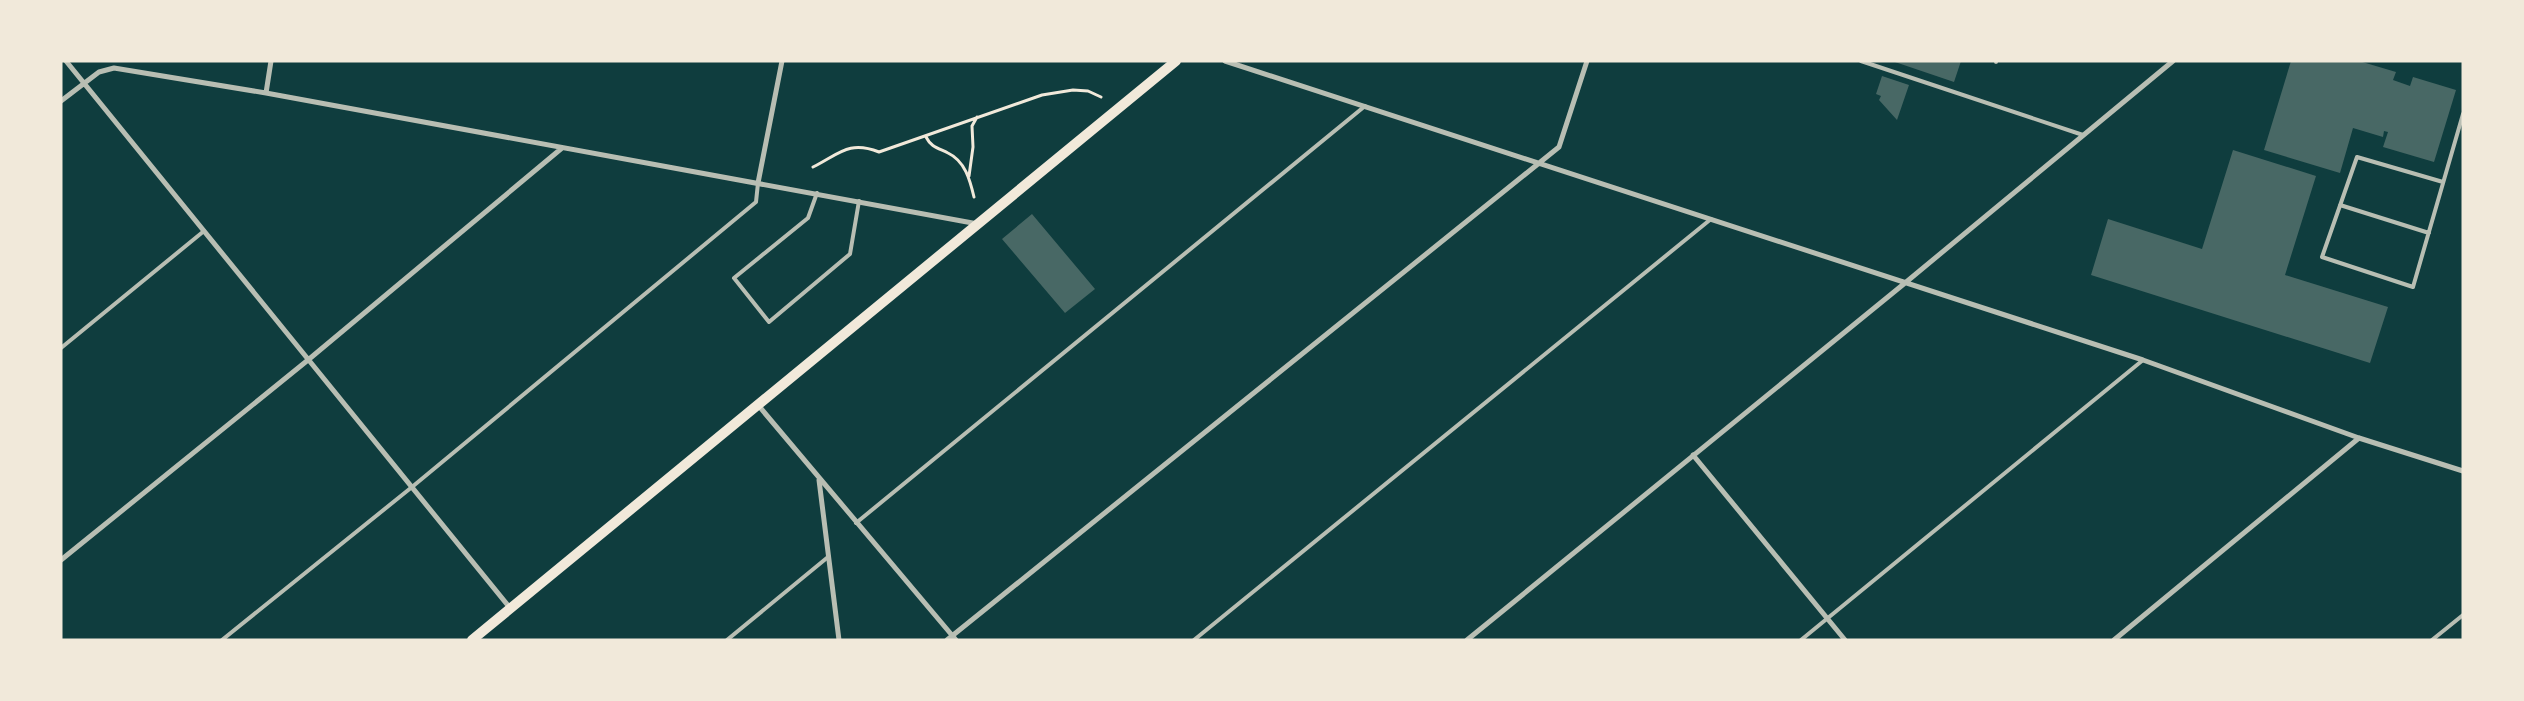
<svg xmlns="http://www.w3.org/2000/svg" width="2524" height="701" font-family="'Source Sans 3',sans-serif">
<rect width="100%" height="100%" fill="#0f3d3e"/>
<path fill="#486865" d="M 1892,61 L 1961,61 L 1954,82 Z
M 2291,61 L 2359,61 L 2396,72 L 2393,80 L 2410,86 L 2413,77 L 2456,90 L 2434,162 L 2383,147 L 2388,132 L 2384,131 L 2383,137 L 2353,128 L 2340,173 L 2264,150 Z
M 1882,76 L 1909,85 L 1897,120 L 1879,100 L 1881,96 L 1876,94 Z
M 2233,150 L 2316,176 L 2285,275 L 2388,307 L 2370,363 L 2091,275 L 2108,219 L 2202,249 Z
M 1032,214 L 1095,289 L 1065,313 L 1002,239 Z"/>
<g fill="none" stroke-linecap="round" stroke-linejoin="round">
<path stroke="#f1e9da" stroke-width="3" d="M 926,137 C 931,147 938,148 948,153 C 965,161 970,180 974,197
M 813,167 C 839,154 849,140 879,152 L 1042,95 L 1073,90 L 1088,91 L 1101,97
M 969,176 L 973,147 L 972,126 L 977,117"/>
<path stroke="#b8beb3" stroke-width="4" d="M 1861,61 L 2083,135
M 1996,62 L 1996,61
M 2443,182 L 2357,157 L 2322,257 L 2413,287 L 2463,114
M 817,193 L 808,218 L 734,278 L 769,322 L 850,254 L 859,201
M 2340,205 L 2429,233
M 61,348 L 204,231
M 856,523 L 1365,106
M 222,640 L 412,487 L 756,202 L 758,183
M 727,640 L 828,557
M 1194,640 L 1711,219
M 1801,640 L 2143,360
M 2432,640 L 2463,615"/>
<path stroke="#b8beb3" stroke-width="5" d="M 66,61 L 510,608
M 1225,61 L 2143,360 L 2359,438 L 2463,471
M 266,93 L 271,61
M 61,101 L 99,72 L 114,68 L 266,93 L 978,224
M 758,183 L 782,61
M 758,405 L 956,640
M 1693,455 L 1845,640
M 819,480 L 839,640
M 61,560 L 308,360 L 562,148
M 947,640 L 1559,147 L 1587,61
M 1467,640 L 1905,283 L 2173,61
M 2114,640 L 2359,438"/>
<path stroke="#f1e9da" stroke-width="10" d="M 472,640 L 1176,61"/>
</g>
<rect width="2524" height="701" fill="none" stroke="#f1e9da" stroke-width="125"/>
</svg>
